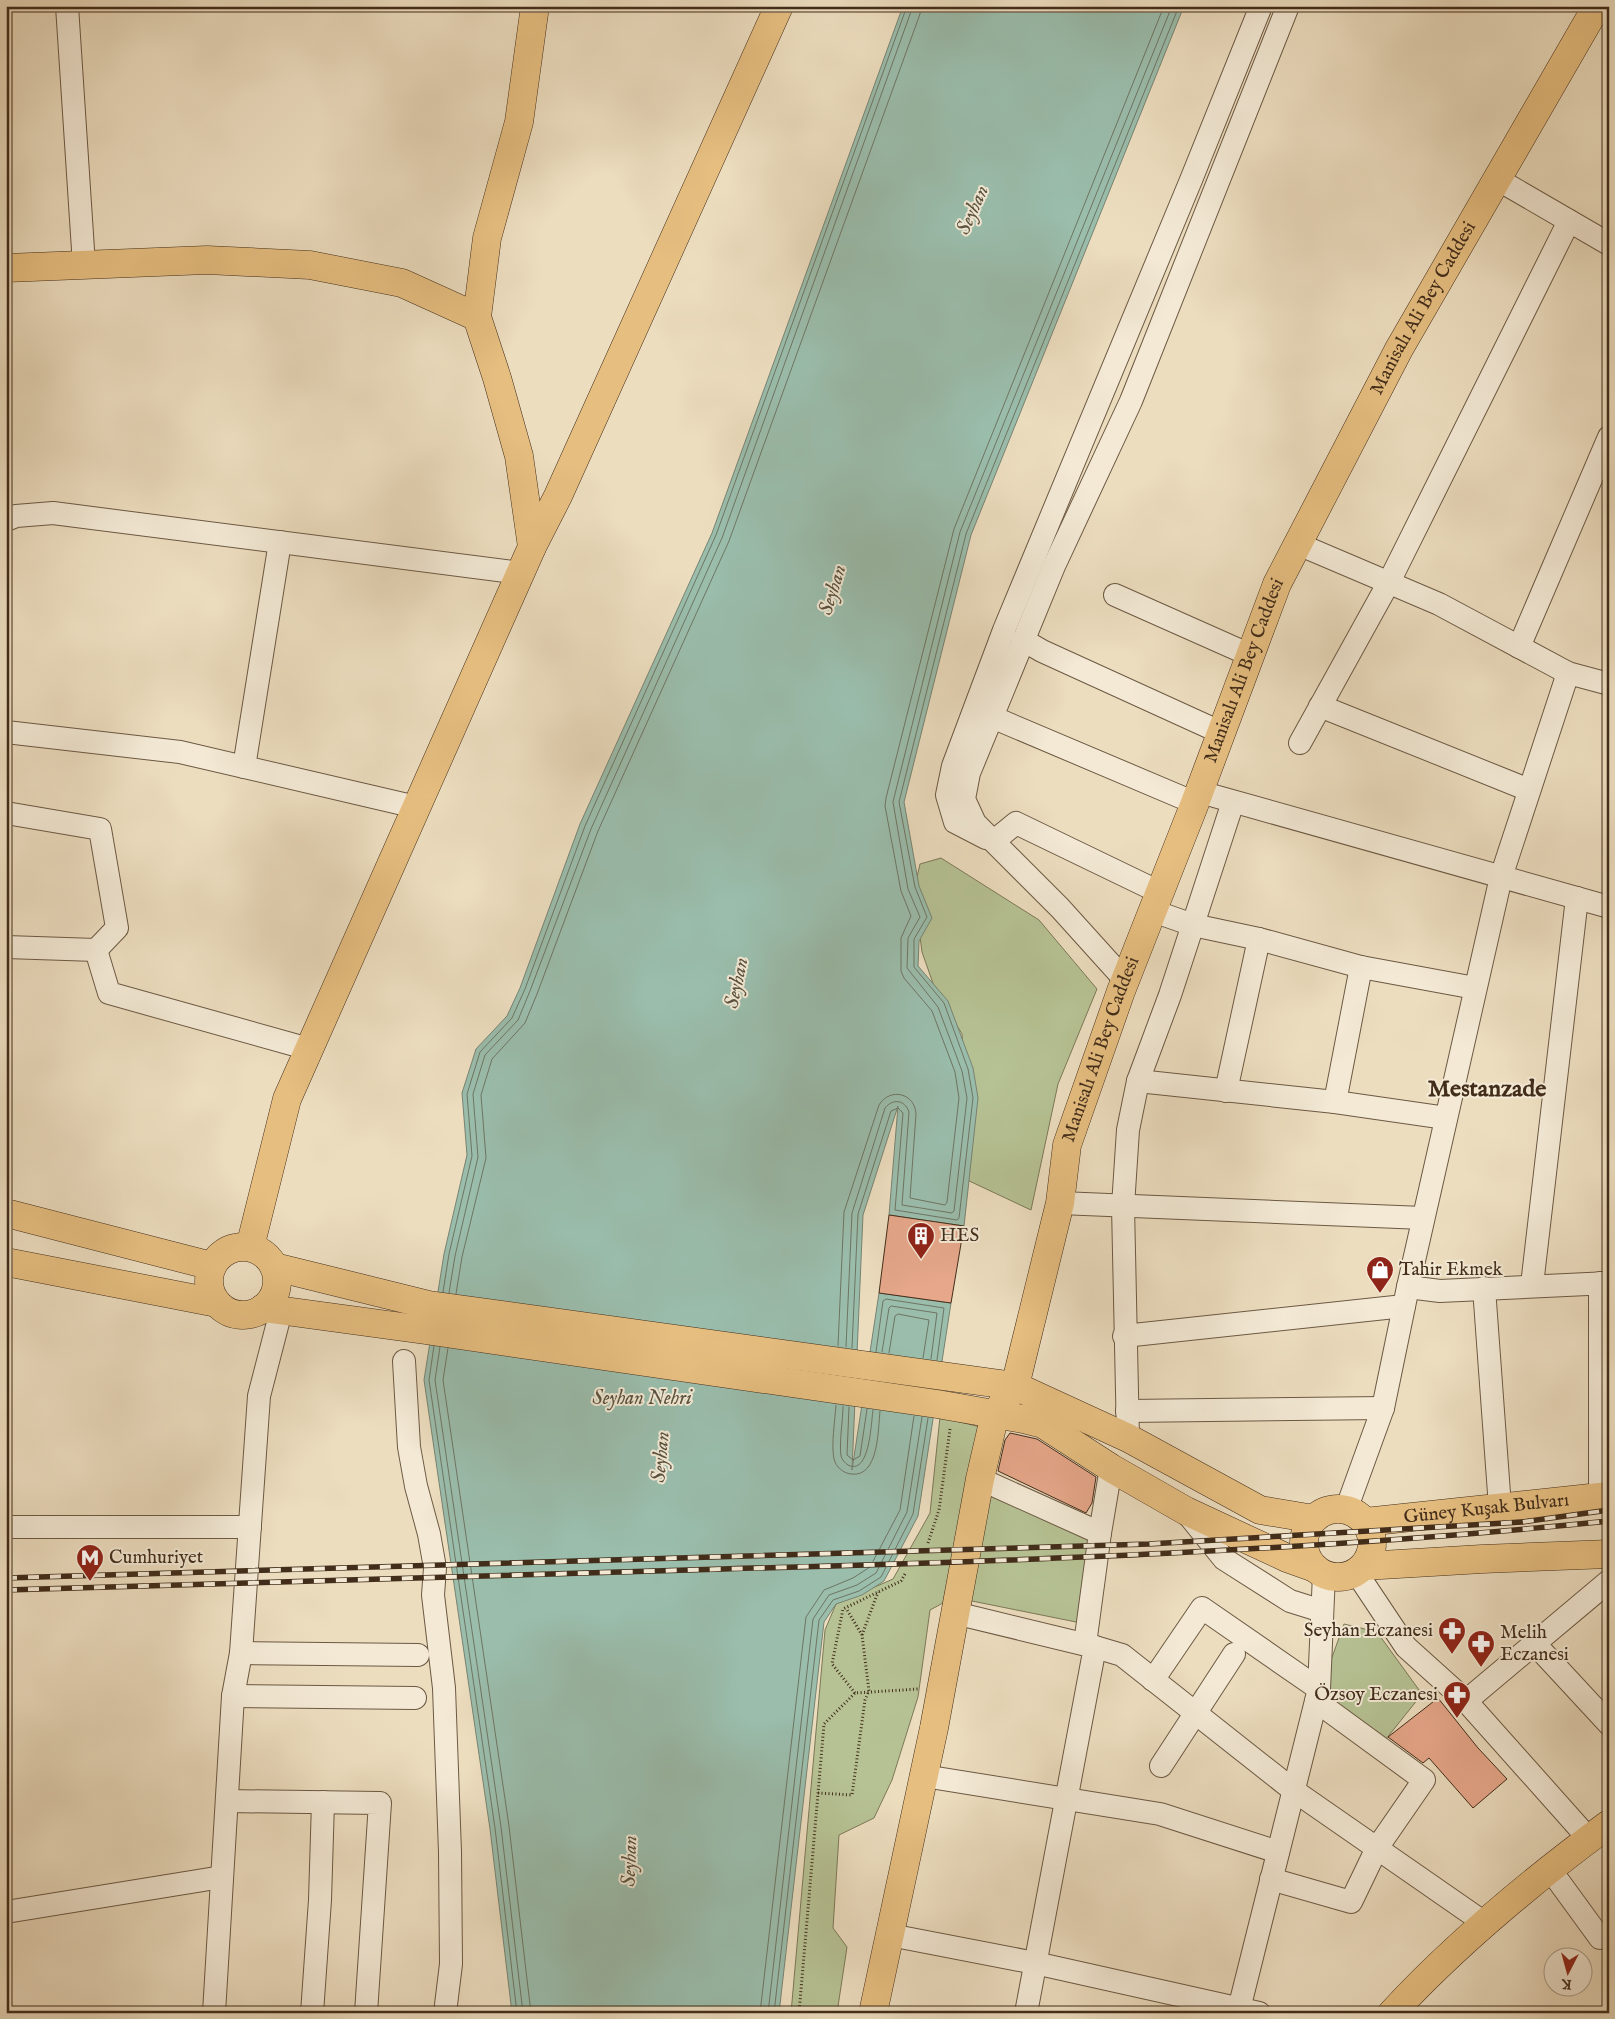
<svg xmlns="http://www.w3.org/2000/svg" width="1615" height="2019" font-family="'IM FELL English',serif">
<rect width="100%" height="100%" fill="#ecddbf"/>
<filter id="stains"><feTurbulence type="fractalNoise" baseFrequency=".004" numOctaves="4"/><feColorMatrix values="0 0 0 0 .2 0 0 0 0 .09 0 0 0 0 .02 0 0 0 .5 -.17"/></filter>
<radialGradient id="worn" r=".72"><stop offset=".6" stop-color="#630" stop-opacity="0"/><stop offset="1" stop-color="#630" stop-opacity=".3"/></radialGradient>
<!-- green -->
<g fill="#b6c294" stroke="#7c7857">
<path d="M941 858 1039 920 1097 989 1058 1084 1031 1210 965 1179 967 1111 962 1034 935 989 922 952 914 890 920 864Z"/>
<path d="M940 1417 980 1427 943 1603 930 1610 918 1697 892 1780 874 1818 839 1835 833 1928 847 1947 837 2013H791L825 1630 836 1604 893 1579 930 1513Z"/>
<path d="M991 1496 1096 1527 1086 1624 962 1599Z"/>
<path d="M1344 1624 1377 1632 1422 1694 1382 1744 1317 1699Z"/>
</g>
<!-- water -->
<path fill="#9abdac" stroke="#778372" d="M903 6H1184L971 535 904 802 919 886 932 918 919 941 918 966 948 1001 973 1068 978 1098 964 1226 889 1215 898 1106 863 1215 852 1470 879 1293 951 1303 918 1516 884 1581 862 1595 836 1604 824 1622 779 2013H512L490 1829 424 1380 444 1254 467 1155 462 1093 476 1049 507 1016 520 988 580 824 712 533Z"/>
<g fill="none" stroke-linecap="round" stroke-linejoin="round">
<!-- shore -->
<g stroke="#6e7563" stroke-width="1">
<path d="M443 1292 449 1254 472 1156 467 1094 480 1052 512 1018 525 989 585 826 716 535 907 6"/>
<path d="M449 1293 455 1256 478 1157 473 1094 485 1055 518 1020 530 991 591 829 722 538 913 6"/>
<path d="M456 1294 462 1257 486 1158 481 1095 492 1059 525 1023 537 994 598 831 729 541 920 14 921 6"/>
<path d="M434 1346 429 1380 495 1828 517 2013"/>
<path d="M838 1346 844 1212 879 1105C890 1087 915 1093 916 1114L910 1198 945 1205 947 1202 959 1098 955 1072 932 1011 904 978 901 971V938L911 916 901 891 885 806 886 798 954 529 1164 6"/>
<path d="M440 1347 435 1380 501 1827 523 2013"/>
<path d="M846 1347 852 1213 885 1108C893 1098 905 1100 909 1112L902 1205 952 1213 954 1211 967 1098 962 1071 938 1007 907 968 908 938 920 917 908 889 893 802 960 532 1172 6"/>
<path d="M448 1348 443 1380 509 1826 531 2013"/>
<path d="M852 1348 858 1214 891 1111 898 1108 903 1113 895 1210 957 1220 959 1218 973 1098 968 1069 944 1003 914 967V939L927 917 915 887 899 802 966 534 1179 6"/>
<path d="M876 1352 883 1301 886 1299 944 1308 937 1360"/>
<path d="M882 1352 889 1308 891 1306 937 1313 931 1359"/>
<path d="M889 1353 895 1316 898 1314 929 1320 923 1358"/>
<path d="M836 1405C835 1420 831 1445 834 1459 836 1467 843 1473 851 1474 879 1478 878 1429 880 1411"/>
<path d="M843 1406C843 1421 839 1441 841 1456 842 1460 845 1463 848 1465 870 1476 871 1422 873 1410"/>
<path d="M849 1407 847 1455 853 1460 860 1456 867 1409"/>
<path d="M760 2013 806 1617 824 1590 853 1578 870 1567 900 1510 914 1416"/>
<path d="M768 2013 813 1619 829 1595 857 1585 876 1573 907 1512 922 1417"/>
<path d="M774 2013 819 1620 833 1600 859 1591 881 1577 913 1514 928 1418"/>
</g>
</g>
<!-- building -->
<g fill="#e6a78a" stroke="#422d1a">
<path d="M889 1215 964 1226 951 1303 879 1293Z"/>
<path d="M1010 1433 1037 1439 1096 1477 1092 1503 1086 1513 998 1471 1005 1440Z"/>
<path d="M1438 1698 1478 1748 1507 1779 1473 1808 1429 1758 1423 1763 1388 1737Z"/>
</g>
<g fill="none" stroke-linecap="round" stroke-linejoin="round">
<defs>
<g id="minor">
<path d="M67 6 84 265"/>
<path d="M1497 179 1609 244"/>
<path d="M6 520 16 516 53 513 521 573"/>
<path d="M1298 544 1439 604 1568 673 1609 684"/>
<path d="M1115 595 1250 655"/>
<path d="M1023 640 1042 651 1222 733"/>
<path d="M1519 647 1609 437"/>
<path d="M1320 706 1529 790"/>
<path d="M992 717 1195 803"/>
<path d="M6 732 180 752 416 807"/>
<path d="M1300 743 1389 582 1569 221"/>
<path d="M244 767 280 542"/>
<path d="M1200 792 1609 907"/>
<path d="M6 813 100 829 117 928 96 950"/>
<path d="M986 838 955 822 947 795 953 766 1004 630 1191 180 1261 6"/>
<path d="M994 841 1016 823 1159 892"/>
<path d="M1153 911 1193 925 1259 939 1361 967 1475 988"/>
<path d="M6 947 96 950 109 993 309 1049"/>
<path d="M1125 980 1060 908 975 823 964 799 969 773 1054 566 1131 401 1288 6"/>
<path d="M1138 1081 1335 1102 1446 1118"/>
<path d="M1226 1091 1259 939"/>
<path d="M1335 1102 1361 967"/>
<path d="M1060 1203 1423 1218"/>
<path d="M1600 1283V1497"/>
<path d="M1532 1285 1577 898"/>
<path d="M1408 1287 1440 1291 1609 1283"/>
<path d="M1484 1288 1500 1507"/>
<path d="M1124 1336 1404 1306"/>
<path d="M404 1361 409 1447 416 1486 429 1534 435 1568 433 1595 444 1688 450 1852 451 1964 445 2013"/>
<path d="M1127 1411 1383 1408"/>
<path d="M1128 1438 1123 1206 1128 1130 1138 1081 1170 995 1233 802"/>
<path d="M980 1479 1100 1533"/>
<path d="M1346 1510 1383 1408 1408 1287 1501 877 1568 673"/>
<path d="M1186 1512 1224 1559 1290 1601 1322 1611"/>
<path d="M6 1527H250"/>
<path d="M1356 1572 1406 1647 1466 1701 1589 1839"/>
<path d="M955 1613 1095 1647 1026 2013"/>
<path d="M1534 1643 1609 1724"/>
<path d="M1085 1644 1100 1533 1111 1468"/>
<path d="M1095 1647 1122 1655 1293 1790 1486 1924"/>
<path d="M241 1653 418 1655"/>
<path d="M1153 1680 1202 1608 1319 1689"/>
<path d="M233 1696 415 1698"/>
<path d="M1466 1701 1609 1581"/>
<path d="M1161 1766 1234 1654"/>
<path d="M924 1776 1160 1814 1278 1852"/>
<path d="M227 1801 380 1803 366 2013"/>
<path d="M1549 1868 1600 1938"/>
<path d="M1271 1879 1351 1902 1377 1848 1424 1780 1316 1701"/>
<path d="M6 1912 222 1877"/>
<path d="M890 1935 1035 1963 1259 2013"/>
<path d="M214 2013 233 1696 241 1653 259 1396 281 1311"/>
<path d="M312 2013 320 1900 323 1802"/>
<path d="M1238 2013 1319 1689 1324 1574"/>
</g>
<g id="major">
<path d="M6 268 207 260 310 265 402 283 477 317"/>
<path d="M532 547 558 496 779 6"/>
<path d="M6 1213 212 1266"/>
<path d="M250 1247 287 1099 532 547 519 456 497 378 477 317 487 238 519 122 535 6"/>
<circle cx="243" cy="1281" r="34"/>
<path d="M6 1262 217 1303"/>
<path d="M275 1267 429 1305 1015 1386 1128 1438 1260 1510 1314 1519"/>
<path d="M263 1308 425 1330 937 1404 1023 1419 1043 1424 1111 1468 1186 1511 1287 1558 1315 1568"/>
<circle cx="1338" cy="1543" r="34"/>
<path id="s1" d="M1365 1522 1609 1496"/>
<path d="M1364 1566 1482 1559 1609 1554"/>
<path id="s2" d="M873 2013 934 1728 980 1479 995 1414 1015 1386 1060 1203 1067 1145 1121 991 1195 803 1277 584 1399 349 1597 6"/>
<path d="M1392 2013C1456 1944 1533 1880 1609 1824"/>
</g>
</defs>
<!-- minor casing -->
<use href="#minor" stroke="#6c5943" stroke-width="24"/>
<!-- major casing -->
<use href="#major" stroke="#422d1a" stroke-width="29"/>
<!-- path -->
<g stroke="#422d1a" stroke-width="3" stroke-dasharray="1 2.5" stroke-linecap="butt">
<path d="M928 1543 939 1510 950 1429"/>
<path d="M862 1635 878 1592"/>
<path d="M855 1693 832 1664 843 1609 901 1581 905 1574"/>
<path d="M818 1793 852 1795 865 1700 869 1691 862 1635 846 1608"/>
<path d="M799 2013 824 1724 855 1693 918 1689"/>
</g>
<!-- minor -->
<use href="#minor" stroke="#f3e9d5" stroke-width="22"/>
<!-- major -->
<use href="#major" stroke="#e6be80" stroke-width="28"/>
<defs>
<g id="rail">
<path d="M6 1578 1149 1544 1522 1522 1609 1510"/>
<path d="M6 1590C245 1583 484 1576 723 1569 1019 1561 1315 1551 1609 1521"/>
</g>
</defs>
<!-- rail casing -->
<use href="#rail" stroke="#422d1a" stroke-width="5.5"/>
<!-- rail -->
<use href="#rail" stroke="#f3e9d5" stroke-width="4" stroke-dasharray="11" stroke-linecap="butt"/>
</g>
<!-- icons -->
<defs>
<symbol id="building-pin" viewBox="-11 -11 22 30"><path d="M0 17L-7.5 6A9.5 9.5 0 1 1 7.5 6Z" fill="#8f2418" stroke="#f3e9d5"/><path d="M-4-6H4V6H1V3H-1V6H-4ZM-2.5-4.3h1.7v1.8h-1.7ZM.8-4.3h1.7v1.8H.8ZM-2.5-1h1.7V.8h-1.7ZM.8-1h1.7V.8H.8Z" fill="#fff"/></symbol>
<symbol id="shop-pin" viewBox="-11 -11 22 30"><path d="M0 17L-7.5 6A9.5 9.5 0 1 1 7.5 6Z" fill="#8f2418" stroke="#f3e9d5"/><path d="M-5-2.5h2.3a2.7 3.5 0 0 1 5.4 0H5L5.5 6h-11ZM-1.5-2.5h3a1.5 2.3 0 0 0-3 0Z" fill="#fff"/></symbol>
<symbol id="metro-pin" viewBox="-11 -11 22 30"><path d="M0 17L-7.5 6A9.5 9.5 0 1 1 7.5 6Z" fill="#8f2418" stroke="#f3e9d5"/><path d="M-5.5 5V-5H-3L0 0L3-5H5.5V5H3V-.5L0 4L-3-.5V5Z" fill="#fff"/></symbol>
<symbol id="pharmacy-pin" viewBox="-11 -11 22 30"><path d="M0 17L-7.5 6A9.5 9.5 0 1 1 7.5 6Z" fill="#8f2418" stroke="#f3e9d5"/><path d="M-2-6h4v4h4v4h-4v4h-4v-4h-4v-4h4Z" fill="#fff"/></symbol>
</defs>
<g fill-rule="evenodd">
<use href="#building-pin" x="905" y="1220" width="32" height="43"/>
<use href="#shop-pin" x="1364" y="1254" width="32" height="43"/>
<use href="#metro-pin" x="74" y="1542" width="32" height="43"/>
<use href="#pharmacy-pin" x="1436" y="1615" width="32" height="43"/>
<use href="#pharmacy-pin" x="1465" y="1628" width="32" height="43"/>
<use href="#pharmacy-pin" x="1441" y="1679" width="32" height="43"/>
</g>
<g text-anchor="middle" dominant-baseline="central" stroke-width="4" stroke-linejoin="round" paint-order="stroke">
<!-- street labels -->
<g font-size="19" fill="#422d1a" stroke="#f3e9d5">
<text stroke="none"><textPath href="#s2" startOffset="1804">Manisalı Ali Bey Caddesi</textPath></text>
<text stroke="none"><textPath href="#s2" startOffset="1399">Manisalı Ali Bey Caddesi</textPath></text>
<text stroke="none"><textPath href="#s2" startOffset="994">Manisalı Ali Bey Caddesi</textPath></text>
<text stroke="none"><textPath href="#s1" startOffset="122">Güney Kuşak Bulvarı</textPath></text>
</g>
<!-- poi labels -->
<g font-size="19" fill="#422d1a" stroke="#f3e9d5" text-anchor="start">
<text x="940" y="1236">HES</text>
<text x="1399" y="1270">Tahir Ekmek</text>
<text x="109" y="1558">Cumhuriyet</text>
<text x="1433" y="1631" text-anchor="end">Seyhan Eczanesi</text>
<text x="1500" y="1633">Melih<tspan x="1500" dy="22">Eczanesi</tspan></text>
<text x="1438" y="1695" text-anchor="end">Özsoy Eczanesi</text>
</g>
<!-- water labels -->
<g font-size="20" font-style="italic" fill="#58513e" stroke="#f3e9d5">
<text transform="translate(973 210) rotate(-66)">Seyhan</text>
<text transform="translate(833 590) rotate(-73)">Seyhan</text>
<text transform="translate(737 983) rotate(-78)">Seyhan</text>
<text x="642" y="1398">Seyhan Nehri</text>
<text transform="translate(661 1457) rotate(-85)">Seyhan</text>
<text transform="translate(630 1861) rotate(-88)">Seyhan</text>
</g>
<!-- district labels -->
<g font-size="24" font-weight="bold" fill="#422d1a" stroke="#f3e9d5">
<text x="1487" y="1089">Mestanzade</text>
</g>
</g>
<!-- margin -->
<rect width="1615" height="2019" fill="none" stroke="#ecddbf" stroke-width="25"/>
<rect x="8" y="8" width="1600" height="2004" fill="none" stroke="#422d1a" stroke-width="2.5"/>
<rect x="12" y="12" width="1590" height="1994" fill="none" stroke="#422d1a"/>
<!-- north arrow -->
<g transform="translate(1568 1972) rotate(186)"><circle r="24" fill="#f3e9d5" stroke="#ac9e8a"/>
<path d="M0-4L9 19L0 12L-9 19Z" fill="#8f2418"/>
<text y="-8" font-size="14" font-weight="bold" text-anchor="middle" fill="#422d1a">K</text>
</g>
<rect width="100%" height="100%" filter="url(#stains)"/>
<rect width="100%" height="100%" fill="url(#worn)"/>
</svg>
